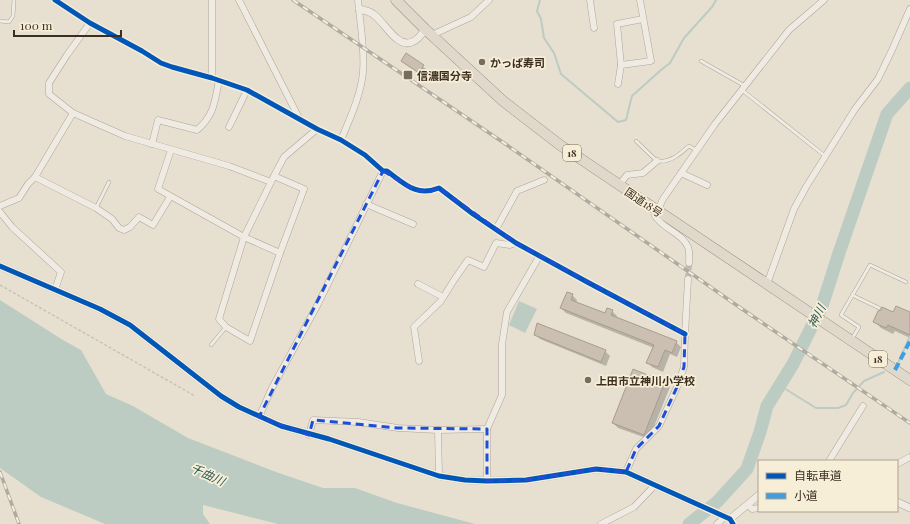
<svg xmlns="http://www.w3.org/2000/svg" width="910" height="524" font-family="'Playfair Display','Noto Sans JP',serif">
<rect width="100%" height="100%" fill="#e7e0d1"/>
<!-- water -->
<g fill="#bcccc2">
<path d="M0 300 63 340 81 350 106 394 133 406 188 438 276 472 323 488H355L397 503 475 524H278L203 505V514L210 524H105L41 497 0 468Z"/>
<path d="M519 301 537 309 525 333 509 325Z"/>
</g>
<!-- shadow -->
<g fill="#0003">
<path d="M406 55 426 69 422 75 405 64Z"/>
<path d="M572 295 577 300 576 303 605 314 612 311 617 316 616 318 676 342 681 347 677 357 670 354 663 372 652 367 647 362 654 348 566 313 561 308Z"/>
<path d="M893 313H910V338L895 331 893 334 881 328 875 322Z"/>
<path d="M535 334 605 351 610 356 606 366 540 339Z"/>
<path d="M665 382 670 387 649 439 618 428 613 423Z"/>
</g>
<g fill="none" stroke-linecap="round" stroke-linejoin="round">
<!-- stream -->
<g stroke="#bcccc2" stroke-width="2">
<path d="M540 0 537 11 541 19 544 38 554 53 561 74 618 122 626 120 632 96 661 70 670 63 684 38 712 7 716 0"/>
<path d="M899 361 910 336"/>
<path d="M779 385 816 408H838L846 405 853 393 864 381 884 372"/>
</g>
<!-- river -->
<path stroke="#bcccc2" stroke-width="13" d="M689 524 717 502 747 469 760 432 767 406 793 364 822 306 839 253 887 114 910 88"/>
</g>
<!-- building -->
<g fill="#cbbfb2" stroke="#a89c90">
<path d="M406 53 424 65 419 73 401 61Z"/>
<path d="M567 292 573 294 571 300 605 313 607 308 613 310 611 315 677 341 672 353 665 350 658 367 646 363 654 345 560 308Z"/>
<path d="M896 306 910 312V335L888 325 886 328 873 322 878 311 881 310 882 307 893 312Z"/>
<path d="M537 323 606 350 601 362 534 335Z"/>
<path d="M633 369 665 382 644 435 612 423Z"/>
</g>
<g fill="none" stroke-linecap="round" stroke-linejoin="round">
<!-- minor-tunnel -->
<path stroke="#c5bcae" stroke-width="6" stroke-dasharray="6 3" stroke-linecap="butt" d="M688 279 689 263"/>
<defs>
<g id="service">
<path d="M0 21 9 22 13 16 14 0"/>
<path d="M701 61 745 86"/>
<path d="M742 90 825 156"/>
<path d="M636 141 657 161C670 163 680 154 689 146L696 150"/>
<path d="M96 208 109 182"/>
<path d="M852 295 879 308"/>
<path d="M852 339 859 327 841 315 870 265 906 282"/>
<path d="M211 345 226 327"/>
</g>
<g id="minor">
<path d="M55 0 90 23 142 51 161 63 172 67 212 78 247 90 317 129 341 140 365 155 383 171H387C405 184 416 197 439 188L473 214 516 243 589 283 685 334"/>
<path d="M212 0V78"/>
<path d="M239 0 299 118"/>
<path d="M590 0 594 28"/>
<path d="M432 35 471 17 489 0"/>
<path d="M621 65 651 61 640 0"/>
<path d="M618 84 621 65 617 24 643 19"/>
<path d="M73 113 125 136 229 166 271 182"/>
<path d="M229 127 247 90"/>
<path d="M341 140C350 118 361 95 363 72 365 48 360 23 358 0"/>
<path d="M152 144 158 120 197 130C214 116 215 101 219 80"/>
<path d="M171 150 158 189 244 237 280 253"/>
<path d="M681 173 707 185"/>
<path d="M274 176 304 189 280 253 250 341 226 327 219 319 244 237Z"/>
<path d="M274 176 284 157 317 129"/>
<path d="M35 177 96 208 112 219 119 228 124 230 130 227 139 217 153 225 170 197"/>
<path d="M619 185 627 175 643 173 657 161"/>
<path d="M366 204 413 224"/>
<path d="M0 206 19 198 28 184 35 177 73 113 49 94V83L67 55 90 23"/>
<path d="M0 212 12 227 61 272 55 290"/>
<path d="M496 229 517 191 544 180"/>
<path d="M689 263C689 258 690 252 688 247 682 233 663 229 655 216L663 199 715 124 789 30 824 0"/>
<path d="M418 284 443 297"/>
<path d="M767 284 794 209 806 187 855 109 878 79 892 50 910 9"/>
<path d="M419 361 414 327 441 301 454 280 468 260 484 267 496 243 510 245 516 243"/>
<path d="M259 417 272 388 318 304 383 171"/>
<path d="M487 429 502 395V344L507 312 540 255"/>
<path d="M438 430 487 429V481"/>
<path d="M309 435 313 420 358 422 398 428 438 430 439 476"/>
<path d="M829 461 863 406"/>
<path d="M897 464 910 457"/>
<path d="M626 472 636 449 659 426 677 387 684 367 685 334 688 279"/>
<path d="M748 505 752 509 759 508"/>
<path d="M601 524 634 507 655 485"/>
<path d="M717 524 725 517"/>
</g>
<g id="tertiary">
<path d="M359 9C364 10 369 11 373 14 384 21 397 49 412 42 418 40 422 34 425 29"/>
<path d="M0 266 100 309 130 325 221 396 239 407 281 426 329 439 439 476 465 480 487 481 526 480 596 469 626 472 730 519 759 495"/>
<path d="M897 502 910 508"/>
</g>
<path id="trunk" d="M396 0 425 29 503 101 560 145 910 380"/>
</defs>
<!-- service casing -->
<use href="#service" stroke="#ada599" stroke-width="4"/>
<!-- minor casing -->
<use href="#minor" stroke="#ada599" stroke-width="7"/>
<!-- tertiary casing -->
<use href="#tertiary" stroke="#ada599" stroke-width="8"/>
<!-- trunk casing -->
<use href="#trunk" stroke="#928b80" stroke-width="11"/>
<!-- path -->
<path stroke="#c8c2b9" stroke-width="1.5" stroke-dasharray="3 2" stroke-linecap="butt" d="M0 285 195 396"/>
<!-- service -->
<use href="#service" stroke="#efebe3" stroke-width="3"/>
<!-- minor -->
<use href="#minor" stroke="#efebe3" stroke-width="6"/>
<!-- tertiary -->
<use href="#tertiary" stroke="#efebe3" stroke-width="7"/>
<!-- trunk -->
<use href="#trunk" stroke="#e0d9cb" stroke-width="10"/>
<defs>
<g id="rail">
<path d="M293 0 504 143 742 309 910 423"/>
<path d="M0 472 19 524"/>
</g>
</defs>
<!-- rail casing -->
<use href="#rail" stroke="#afaaa2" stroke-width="3.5"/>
<!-- rail -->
<use href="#rail" stroke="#f7eed8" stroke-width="2" stroke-dasharray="6" stroke-linecap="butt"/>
<!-- quiet -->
<path stroke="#3f9de0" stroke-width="4" stroke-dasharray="8 4" stroke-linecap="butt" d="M895 370 910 341"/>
<defs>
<g id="cycleway">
<path d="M55 0 90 23 142 51 161 63 172 67 212 78 247 90 317 129 341 140 365 155 383 171H387C405 184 416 197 439 188L473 214 516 243 589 283 685 334"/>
<path d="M0 266 100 309 130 325 221 396 239 407 281 426 329 439 439 476 465 480 487 481 526 480 596 469 626 472 730 519 733 524"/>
</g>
</defs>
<!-- cycleway casing -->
<use href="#cycleway" stroke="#f7eed8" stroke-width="8"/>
<!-- cycleway -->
<use href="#cycleway" stroke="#0057b8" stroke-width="5"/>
</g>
<!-- marked area -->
<path fill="none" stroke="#1d4ed8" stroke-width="3" stroke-dasharray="8 5" stroke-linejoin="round" d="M383 171 415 190 429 192 439 188 516 243 685 334 684 367 677 387 659 426 636 449 626 472 596 469 526 480 487 481V429L398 428 313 420 309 435 259 417Z"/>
<!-- markers -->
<g fill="#786c5e" stroke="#f7eed8" stroke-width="1.5">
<circle cx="482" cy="62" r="4"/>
<rect x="403" y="70" width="10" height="10" rx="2"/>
<circle cx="588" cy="380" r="4"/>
</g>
<g text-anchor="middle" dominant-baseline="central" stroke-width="3.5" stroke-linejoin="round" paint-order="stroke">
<!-- shield labels -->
<g fill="#f7eed8" stroke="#756857" stroke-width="1">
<rect x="563" y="145" width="18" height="16" rx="3"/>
<rect x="869" y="351" width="18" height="16" rx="3"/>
</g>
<g font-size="10" font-weight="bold" fill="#3d2e20">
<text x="572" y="153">18</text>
<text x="878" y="359">18</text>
</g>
<!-- poi labels -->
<g font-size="11" font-weight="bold" fill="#3d2e20" stroke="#f7eed8" text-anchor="start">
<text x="490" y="62">かっぱ寿司</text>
<text x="417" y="75">信濃国分寺</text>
<text x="596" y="380">上田市立神川小学校</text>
</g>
<!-- street labels -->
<g font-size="11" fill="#3d2e20" stroke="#f7eed8">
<text transform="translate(644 202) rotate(34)">国道18号</text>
</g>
<!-- water labels -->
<g font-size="12" font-style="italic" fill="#2f5d5a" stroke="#f7eed8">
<text transform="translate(816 316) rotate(-63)">神川</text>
<text transform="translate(208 474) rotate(25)">千曲川</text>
</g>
</g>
<!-- legend -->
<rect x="758" y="460" width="140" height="52" fill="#f7eed8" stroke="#ada18e"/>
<rect x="766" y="473" width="20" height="6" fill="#0057b8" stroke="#ada18e"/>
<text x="794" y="480" font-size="12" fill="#3d2e20">自転車道</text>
<rect x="766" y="493" width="20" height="6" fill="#3f9de0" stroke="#ada18e"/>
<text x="794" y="500" font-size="12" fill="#3d2e20">小道</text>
<!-- scale -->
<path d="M14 30v6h107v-6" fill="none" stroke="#3d2e20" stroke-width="2"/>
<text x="20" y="30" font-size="12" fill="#3d2e20" stroke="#f7eed8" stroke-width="3" paint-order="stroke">100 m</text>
</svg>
